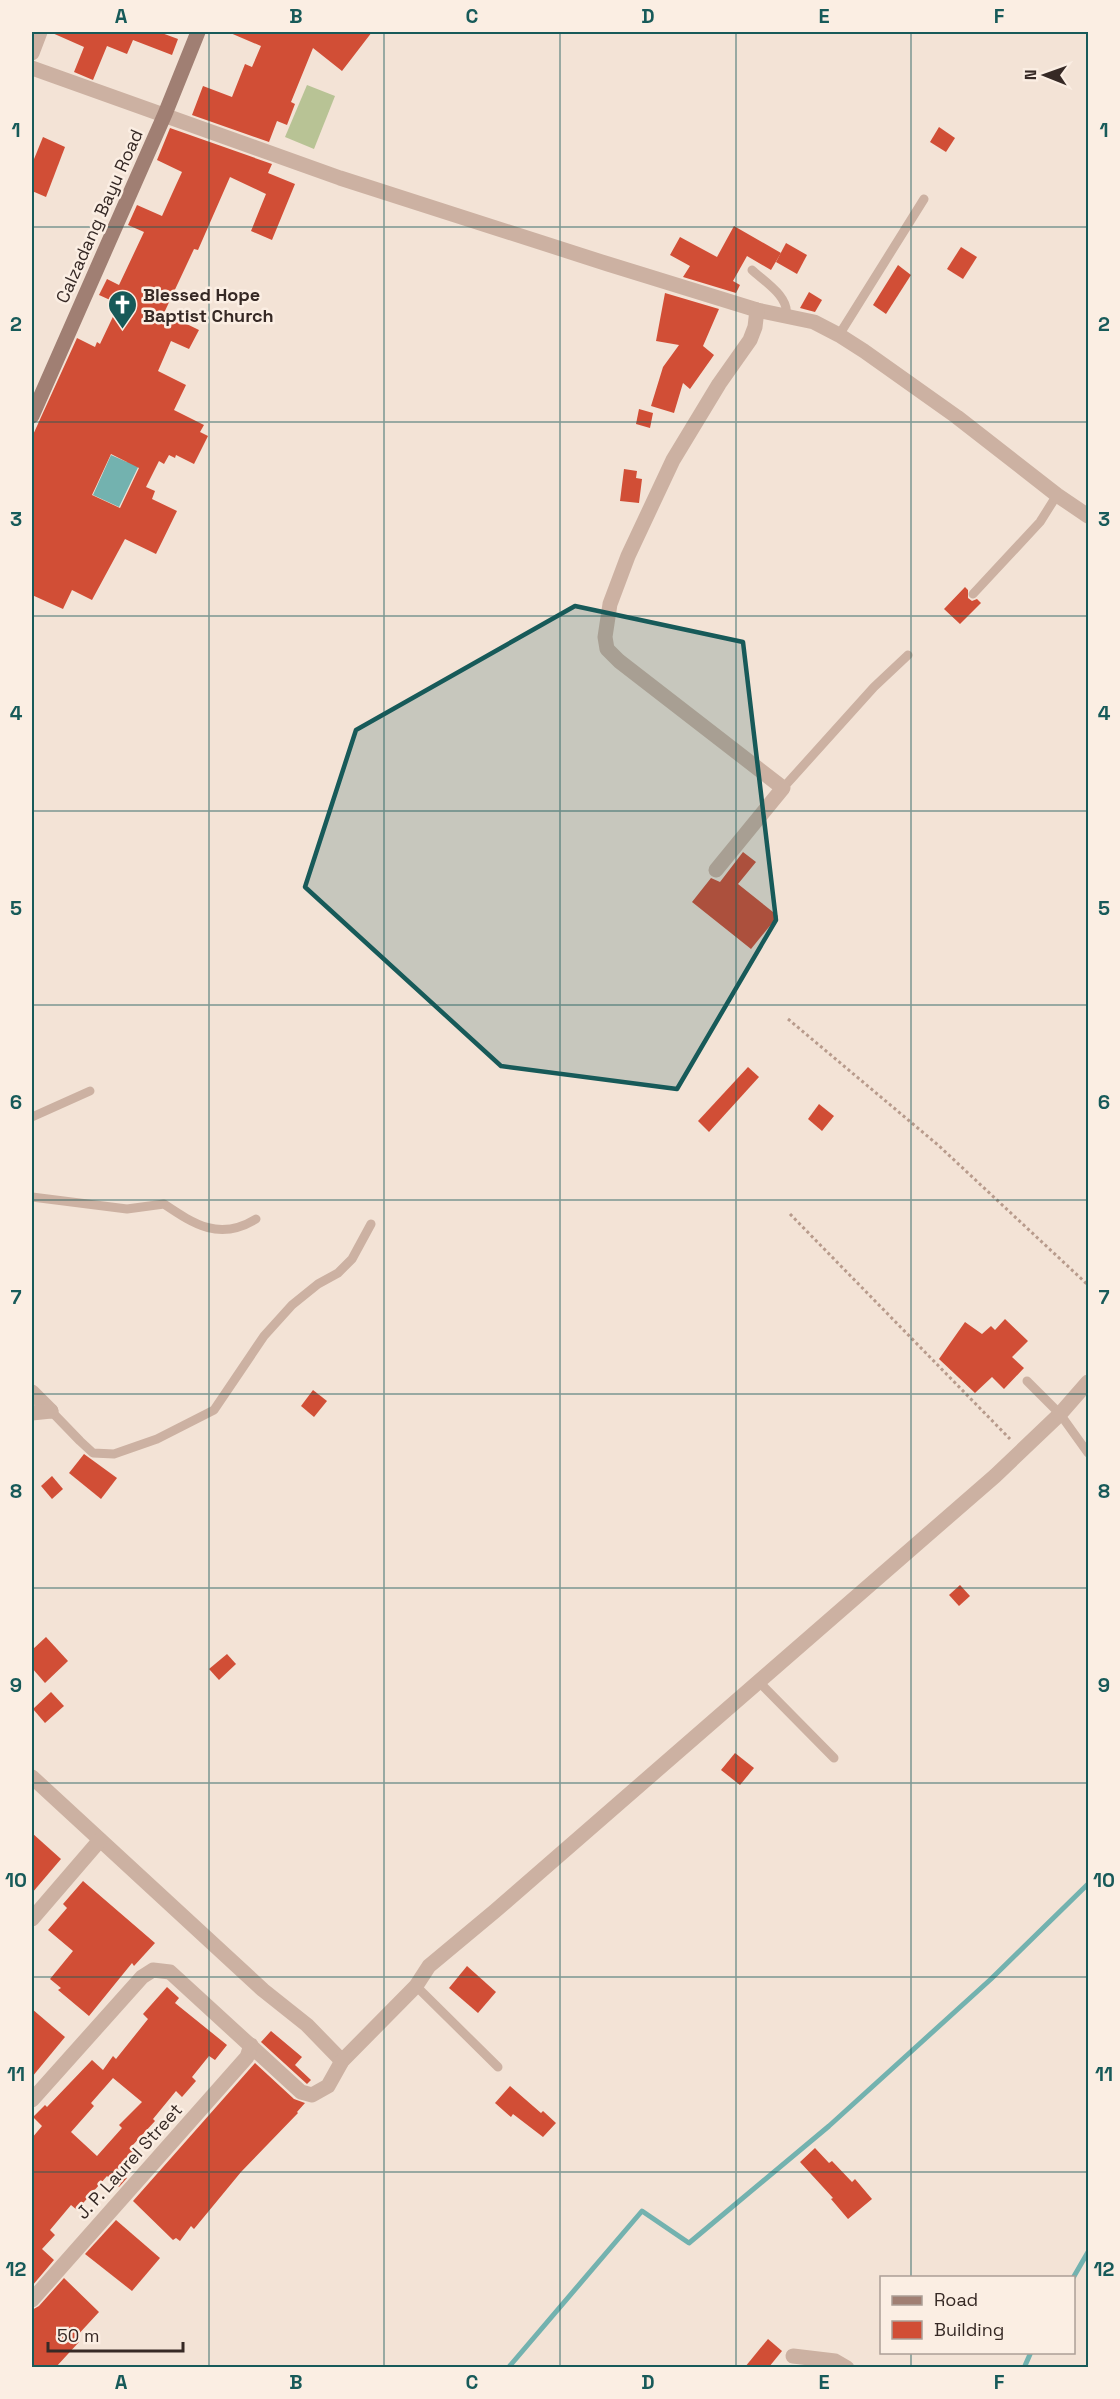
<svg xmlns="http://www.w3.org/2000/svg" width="1120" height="2399" font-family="'Space Grotesk',sans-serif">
<rect width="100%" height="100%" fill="#f3e3d6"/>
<!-- green -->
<path fill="#b8c395" d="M307 85 335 96 314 149 285 137Z"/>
<!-- water -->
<path fill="#73b2af" d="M111 455 127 462 130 457 141 461 119 507 93 495Z"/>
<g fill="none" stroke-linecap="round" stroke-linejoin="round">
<!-- stream -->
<g stroke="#73b2af" stroke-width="5">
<path d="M1073 2278 1088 2252"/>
<path d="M508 2368 642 2211 689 2243 829 2126 991 1979 1088 1884"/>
<path d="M1024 2368 1031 2352"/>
</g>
</g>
<!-- building -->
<g fill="#d14e36" fill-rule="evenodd">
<path d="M50 32H159L178 39 172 55 133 40 127 54 107 46 93 80 74 72 84 47Z"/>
<path d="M228 32H372L342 71 313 48 291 102 295 104 287 125 277 121 269 142 192 115 203 86 232 97 245 64 252 67 261 46Z"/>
<path d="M939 127 955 138 946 152 930 142Z"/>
<path d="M170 128 272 164 268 173 295 184 272 240 251 231 266 194 230 177 198 250 194 249 164 313 199 330 189 349 171 341 158 371 186 385 174 410 204 425 200 432 208 436 194 464 176 455 175 458 169 455 164 464 159 461 146 487 155 491 152 499 177 511 156 554 125 539 92 600 72 590 63 609 32 595V437L77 338 95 347 97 342 100 344 119 304 99 295 107 279 119 285 144 232 128 225 137 205 162 216 176 185 182 172 157 160ZM111 454 139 468 120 508 92 495Z"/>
<path d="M43 137 65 147 46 197 32 191V164Z"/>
<path d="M734 226 781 253 771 270 747 256 733 281 740 285 736 293 683 277 690 266 670 255 680 237 717 257Z"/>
<path d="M786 243 807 255 797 274 776 262Z"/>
<path d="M961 247 977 257 963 279 947 269Z"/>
<path d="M898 265 911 275 886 314 873 305Z"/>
<path d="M809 292 822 300 815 312 800 308Z"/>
<path d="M665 293 719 309 703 346 714 355 690 389 683 383 674 413 651 406 663 367 679 345 656 341Z"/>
<path d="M639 409 653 413 650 428 636 424Z"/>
<path d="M624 469 637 471 636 478 642 479 639 503 620 501Z"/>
<path d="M965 587 968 590V598L972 601 977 599 981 603 960 624 944 609Z"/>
<path d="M743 852 756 862 738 884 778 916 751 949 692 902 711 878 720 882Z"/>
<path d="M748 1067 759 1077 709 1132 698 1121Z"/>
<path d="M819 1104 834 1116 822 1131 808 1119Z"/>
<path d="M1005 1319 1028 1341 1012 1357 1024 1368 1004 1389 992 1377 975 1393 939 1359 965 1322 982 1334 991 1326 995 1330Z"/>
<path d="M313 1390 327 1401 314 1417 301 1406Z"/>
<path d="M84 1454 117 1478 101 1499 69 1473Z"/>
<path d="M52 1476 63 1489 52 1499 41 1486Z"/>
<path d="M960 1585 970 1596 959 1606 949 1595Z"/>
<path d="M46 1637 68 1661 45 1683 32 1668V1650Z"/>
<path d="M227 1654 236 1664 219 1680 209 1669Z"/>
<path d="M51 1692 64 1706 45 1723 33 1709Z"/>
<path d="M735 1753 754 1768 740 1785 721 1770Z"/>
<path d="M32 1833 61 1859 32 1893Z"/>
<path d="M83 1881 155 1943 134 1966 132 1963 89 2016 58 1990 61 1988 50 1979 73 1951 48 1930 67 1908 63 1904Z"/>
<path d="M467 1966 496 1992 478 2013 449 1988Z"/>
<path d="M167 1987 179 1998 175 2003 227 2045 215 2060 209 2056 192 2077 196 2081 182 2097 176 2091 153 2119 155 2121 132 2146 136 2149 118 2169 127 2178 119 2187 107 2176 77 2210 71 2205 50 2230 55 2235 42 2249 54 2260 32 2286V2138L42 2126 33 2117 45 2105 47 2107 92 2060 103 2070 113 2056 116 2059 148 2019 143 2014ZM113 2078 142 2102 119 2125 122 2128 97 2156 71 2132 94 2106 91 2103Z"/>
<path d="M32 2009 65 2037 32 2077Z"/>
<path d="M271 2031 302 2057 295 2065 311 2080 307 2084 261 2042Z"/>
<path d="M255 2063 294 2099 305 2103 297 2112 298 2113 241 2172 194 2229 191 2226 180 2241 176 2238 173 2240 133 2201Z"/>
<path d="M510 2086 541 2113 543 2111 556 2123 543 2137 513 2114 511 2117 495 2103Z"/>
<path d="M815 2148 829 2163 832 2161 852 2182 855 2179 872 2199 848 2219 831 2199 833 2198 800 2162Z"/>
<path d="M116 2220 160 2258 132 2291 85 2254Z"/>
<path d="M64 2278 99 2312 75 2338 79 2342 56 2367H32V2310L39 2306Z"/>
<path d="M768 2339 782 2351 769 2367H745Z"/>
</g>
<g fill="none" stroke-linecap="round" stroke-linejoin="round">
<!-- path -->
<g stroke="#b89b8c" stroke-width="3" stroke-dasharray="3 3" stroke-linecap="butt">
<path d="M788 1019 938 1145 1088 1285"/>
<path d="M790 1214 1010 1439"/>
</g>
<!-- lane -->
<g stroke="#ccb1a2" stroke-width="9">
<path d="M752 270C765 282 790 297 786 316"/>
<path d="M839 335 924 199"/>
<path d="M973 594 1040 522 1057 495"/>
<path d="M783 788 874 687 908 655"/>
<path d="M32 1117 90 1091"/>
<path d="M32 1197 127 1209 164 1204C195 1225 220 1241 256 1219"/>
<path d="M1027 1381 1060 1414 1088 1453"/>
<path d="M51 1411 80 1441 93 1453 114 1454 157 1439 214 1410 264 1336 292 1305 318 1284 338 1273 352 1259 371 1224"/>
<path d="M759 1682 834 1758"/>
<path d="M416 1986 498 2067"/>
</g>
<!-- street -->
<g stroke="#ccb1a2" stroke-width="15">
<path d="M32 53 40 32"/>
<path d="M32 68 340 178 608 264 757 310 814 322 839 335 864 351 957 417 1057 495 1088 516"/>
<path d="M716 870 783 788 619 661 607 649 605 637 610 604 628 556 673 460 719 384 750 340 755 327 757 310"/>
<path d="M32 1392 51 1411"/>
<path d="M32 1413 51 1411"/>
<path d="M32 1777 263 1990 307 2025 342 2061"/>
<path d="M32 1919 100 1840"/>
<path d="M32 2100 142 1977 153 1970 170 1972 301 2092 312 2095 328 2086 342 2061 416 1986 429 1966 495 1911 995 1476 1060 1414 1088 1382"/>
<path d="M32 2300 247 2057 251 2045"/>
<path d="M793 2356 835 2361 847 2368"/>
</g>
<!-- secondary -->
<path stroke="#a07f73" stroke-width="15" d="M32 416 165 114 198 32"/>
</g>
<!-- marked area -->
<path fill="#175a59" fill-opacity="0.2" stroke="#175a59" stroke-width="4.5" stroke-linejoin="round" d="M575 606 743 642 776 920 677 1089 501 1066 305 887 356 730Z"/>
<!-- grid -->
<path fill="none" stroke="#175a59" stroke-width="1.5" stroke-opacity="0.55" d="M209 32V2368M384 32V2368M560 32V2368M736 32V2368M911 32V2278M32 227H1088M32 422H1088M32 616H1088M32 811H1088M32 1005H1088M32 1200H1088M32 1394H1088M32 1588H1088M32 1783H1088M32 1977H1088M32 2172H1088M911 2352V2368"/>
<!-- icons -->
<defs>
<symbol id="church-pin" viewBox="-11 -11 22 30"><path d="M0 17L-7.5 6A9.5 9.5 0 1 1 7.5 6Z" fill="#175a59" stroke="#fbeee3"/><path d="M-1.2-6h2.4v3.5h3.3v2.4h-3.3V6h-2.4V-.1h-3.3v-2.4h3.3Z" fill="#fff"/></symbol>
</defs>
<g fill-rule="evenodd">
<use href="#church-pin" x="106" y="288" width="33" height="45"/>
</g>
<g text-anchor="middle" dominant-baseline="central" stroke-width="5" stroke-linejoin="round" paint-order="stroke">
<!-- street labels -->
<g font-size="18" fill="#362925" stroke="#fbeee3">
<text transform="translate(99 216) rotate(-66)">Calzadang Bayu Road</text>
<text transform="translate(129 2161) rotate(-48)">J. P. Laurel Street</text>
</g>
<!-- poi labels -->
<g font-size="18" font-weight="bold" fill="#362925" stroke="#fbeee3" text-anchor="start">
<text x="143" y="294">Blessed Hope<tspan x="143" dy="21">Baptist Church</tspan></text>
</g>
</g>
<!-- border -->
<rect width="1120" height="2399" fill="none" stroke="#fbeee3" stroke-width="66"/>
<!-- legend -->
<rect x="880" y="2276" width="195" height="78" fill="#fbeee3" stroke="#ac9f97" stroke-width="1.5"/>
<rect x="892" y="2296" width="30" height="9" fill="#a07f73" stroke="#ac9f97" stroke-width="1.5"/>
<text x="934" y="2306" font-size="18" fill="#362925">Road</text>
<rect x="892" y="2321" width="30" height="18" fill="#d14e36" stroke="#ac9f97" stroke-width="1.5"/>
<text x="934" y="2336" font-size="18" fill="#362925">Building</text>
<!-- north arrow -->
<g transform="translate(1045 75) rotate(271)" stroke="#fbeee3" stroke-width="4.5" paint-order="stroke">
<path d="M0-4.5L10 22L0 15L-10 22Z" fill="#362925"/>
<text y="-9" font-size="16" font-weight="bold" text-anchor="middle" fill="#362925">N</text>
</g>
<!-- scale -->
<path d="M48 2342v9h135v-9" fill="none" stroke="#362925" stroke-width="3"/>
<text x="57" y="2342" font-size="18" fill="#362925" stroke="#fbeee3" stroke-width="4.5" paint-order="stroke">50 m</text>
<rect x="33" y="33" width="1054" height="2333" fill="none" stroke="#175a59" stroke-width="2"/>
<g font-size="20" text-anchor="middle" font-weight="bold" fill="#175a59">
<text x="121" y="23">A</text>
<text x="296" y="23">B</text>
<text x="472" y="23">C</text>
<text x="648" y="23">D</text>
<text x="824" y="23">E</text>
<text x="999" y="23">F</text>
<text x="16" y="137">1</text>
<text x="1104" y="137">1</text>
<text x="16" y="331">2</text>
<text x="1104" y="331">2</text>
<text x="16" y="526">3</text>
<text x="1104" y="526">3</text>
<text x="16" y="720">4</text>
<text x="1104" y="720">4</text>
<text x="16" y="915">5</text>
<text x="1104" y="915">5</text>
<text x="16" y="1109">6</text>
<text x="1104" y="1109">6</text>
<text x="16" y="1304">7</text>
<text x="1104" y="1304">7</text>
<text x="16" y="1498">8</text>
<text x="1104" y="1498">8</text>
<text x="16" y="1692">9</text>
<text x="1104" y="1692">9</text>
<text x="16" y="1887">10</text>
<text x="1104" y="1887">10</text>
<text x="16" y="2081">11</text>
<text x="1104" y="2081">11</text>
<text x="16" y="2276">12</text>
<text x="1104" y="2276">12</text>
<text x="121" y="2389">A</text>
<text x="296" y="2389">B</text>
<text x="472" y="2389">C</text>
<text x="648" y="2389">D</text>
<text x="824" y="2389">E</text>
<text x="999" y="2389">F</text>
</g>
</svg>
